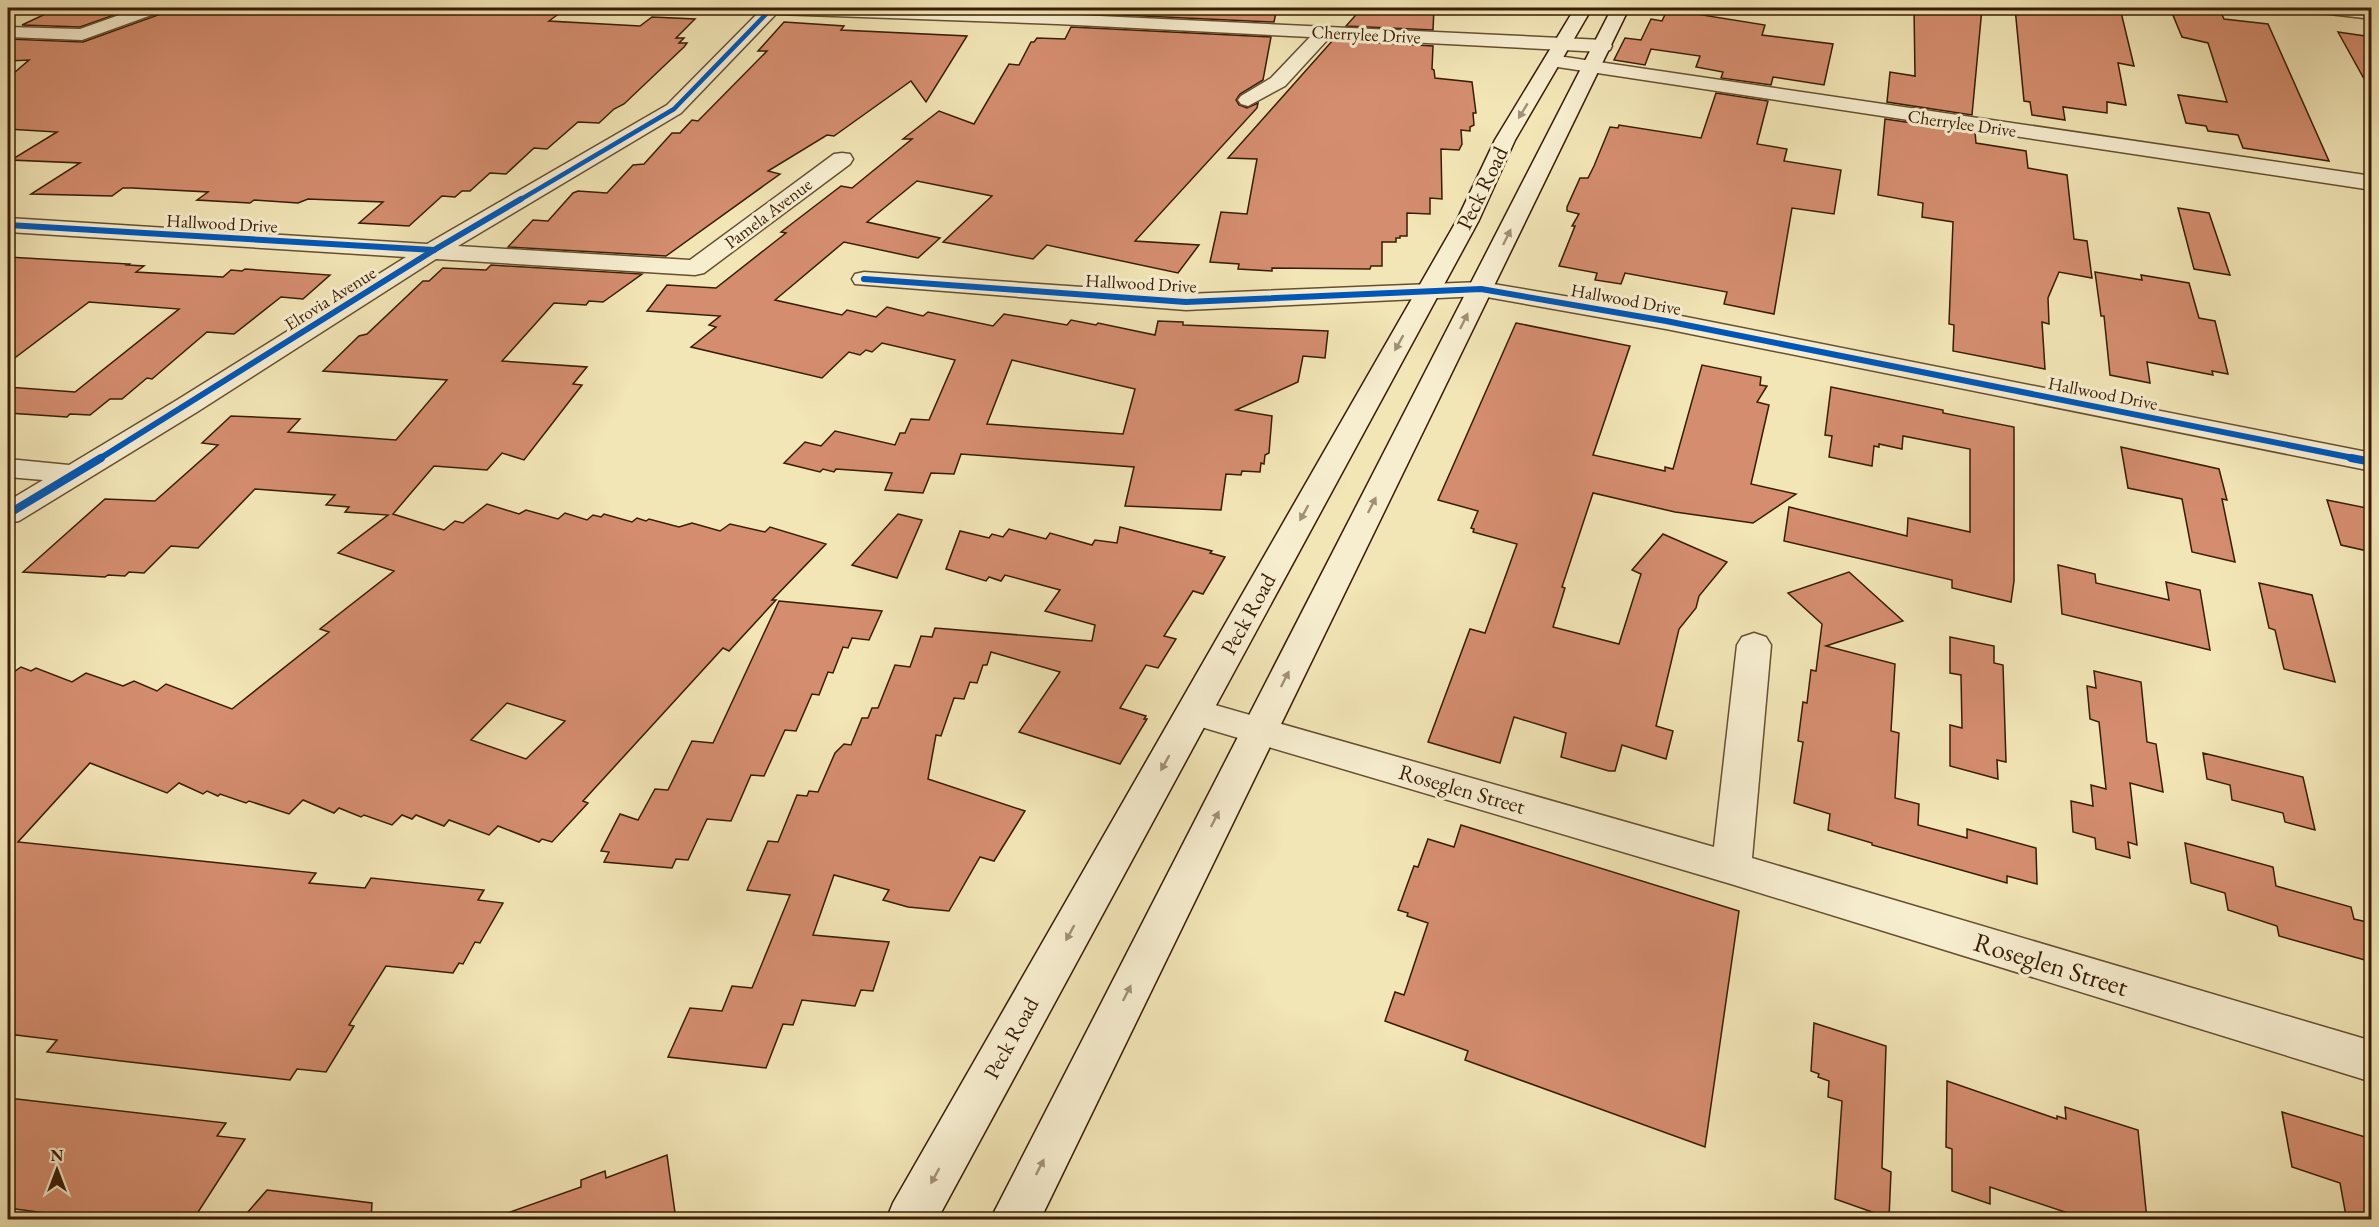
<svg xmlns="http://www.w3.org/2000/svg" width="2379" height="1227" font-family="'EB Garamond',serif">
<rect width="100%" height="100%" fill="#f2e5b6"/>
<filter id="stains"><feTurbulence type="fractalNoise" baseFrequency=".00333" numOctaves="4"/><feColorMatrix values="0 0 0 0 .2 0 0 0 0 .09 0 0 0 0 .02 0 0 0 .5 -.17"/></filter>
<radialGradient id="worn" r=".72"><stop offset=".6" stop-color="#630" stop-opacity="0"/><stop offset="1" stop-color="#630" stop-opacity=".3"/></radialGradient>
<!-- building -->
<g fill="#d48d6f" stroke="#381d04" stroke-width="1.5" fill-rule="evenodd">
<path d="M58 8H134L80 27 22 25Z"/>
<path d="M165 8H401L502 12 505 10 560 13 549 21 640 26 652 17 695 19 676 38H684L679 43H687L684 47 624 104 614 109 599 123 578 122 547 149 534 148 506 174 490 173 470 191H462L455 197 442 196 409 226 359 223 383 202 308 199 298 203 254 200 250 203 197 200 208 192 132 188H123L112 196 31 194 80 163 11 160 57 132 8 129V78L29 60 8 61V39L83 42 161 14Z"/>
<path d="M1081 8H1277L1274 22 1078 13Z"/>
<path d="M1362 8H1434L1433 30 1346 26Z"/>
<path d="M1668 8H1698L1696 14 1765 25 1762 35 1833 44 1824 85 1773 77 1771 85 1721 78 1723 72 1696 67 1700 56 1651 49 1645 65 1614 60 1625 38 1641 40 1651 19 1662 21Z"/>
<path d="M1914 8H1982L1972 115 1887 102 1890 72 1915 76Z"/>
<path d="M2015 8H2120L2134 66 2118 63 2126 105 2107 102V113L2063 107 2065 120 2032 115 2030 102 2024 101Z"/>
<path d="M2170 8 2220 10 2224 19 2268 24 2329 161 2243 148 2238 135 2208 131 2206 126 2186 123 2178 95 2227 102 2208 43 2182 37Z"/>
<path d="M784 22 844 26 841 30 967 36 926 102 911 81 834 136 827 135 768 171 780 174 666 256 508 247 533 220 548 221 573 193 578 191 607 193 633 165 644 164 672 133H680L692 120 698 121 767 51H758Z"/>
<path d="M1071 27 1271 37 1263 80 1240 94 1236 100 1239 105 1247 108 1258 103 1257 108 1135 241 1199 245 1178 273 1047 245 1033 259 943 242 992 196 917 181 867 222 940 238 918 258 844 242 775 300 842 315 847 310 876 317 887 307 923 316 928 312 993 326 1004 314 1067 325 1071 320 1096 325 1098 323 1155 335 1158 321 1183 322V325L1328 331 1325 358 1303 356 1298 382 1236 410 1272 416 1269 453 1265 455 1264 464 1261 463 1260 472 1242 471 1241 475 1226 474 1221 510 1125 506 1134 467 961 454 954 474 931 473 923 493 885 490 892 473 836 469 834 472 823 469 820 472 784 463 805 442 821 446 835 431 895 445 900 433H905L911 419 929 420 955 360 882 343 872 352 866 350 860 355 849 352 822 378 691 347 716 327 709 325 720 316 647 311 667 285 716 288 786 233 781 232 841 186 852 188 912 139H903L939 111 974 124 1009 64 1019 65 1031 42H1034L1037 38 1065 39ZM1012 360 1135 389 1123 434 987 424Z"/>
<path d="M2338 32 2372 37V93Z"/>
<path d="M1333 40 1433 46 1432 69 1434 70 1435 78 1472 82 1476 113H1473L1474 125 1470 127V131L1461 130 1462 144 1459 150 1441 149 1442 199 1430 198V214L1407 213V236H1400V238H1396V242H1382V266H1371L1370 269 1272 268V271L1238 269 1239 264 1210 262 1221 212 1247 214 1257 159 1228 158Z"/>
<path d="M1716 93 1768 101 1757 144 1787 149 1784 161 1841 170 1834 214 1792 208 1774 314 1724 304 1727 292 1625 273 1621 284 1595 280 1597 273 1559 266 1575 226H1572L1579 214 1567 211V207L1580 178H1588L1594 166 1610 127 1618 128 1619 125 1701 138Z"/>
<path d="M1885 119 1975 132 1976 143 2026 151 2028 168 2067 175 2074 239 2087 241 2092 278 2059 272 2048 298 2049 324 2042 322 2045 369 1953 351 1954 325 1949 324 1953 222 1922 217 1923 203 1878 195Z"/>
<path d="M2178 208 2209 213 2230 275 2194 269Z"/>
<path d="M8 257 129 264 127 265 144 266 136 272 223 277 231 270 242 271 245 269 330 275 303 299 281 297 234 334 207 332 152 379 147 378 122 399H110L90 415 70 414 67 417 8 413V387L75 392 179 309 89 302 8 363Z"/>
<path d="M491 265 642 274 603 302 589 301 586 305 554 303 502 361 587 367 573 384 582 385 524 460 502 453 487 470 434 466 393 514 444 530 455 521 463 523 487 504 519 514 526 510 558 519 565 513 587 520 593 515 601 517 604 514 632 522 637 518 646 521 649 519 679 527 692 523 720 531 730 524 765 532 770 527 826 544 772 600H776L729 651 723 648 583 801 588 803 552 842 542 839 539 842 498 826 489 835 449 820 444 826 416 815 412 819 402 815 392 825 364 815 361 817 339 808 334 813 303 800 289 814 249 801 246 803 220 794 218 796 207 791 203 794 179 783 167 793 90 763 18 842 316 873 309 883 365 888 371 878 484 890 478 900 503 903 480 943 475 942 463 964 459 963 453 973 386 966 349 1025 354 1026 326 1072 297 1069 290 1080 121 1061 47 1052 57 1040 8 1034V676L21 667 31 671 36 668 72 682 86 673 123 686 134 681 157 691 166 684 232 709 329 632 320 629 394 571 338 553 388 515 345 512 349 507 326 505 335 495 255 489 198 548 171 546 144 573 129 572 125 576 108 575 105 577 23 572 105 499 155 501 218 445 202 443 231 416 300 419 288 432 396 440 447 380 323 371 359 336 367 334 423 281H429L443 268 486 270ZM507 703 565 721 526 759 471 740Z"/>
<path d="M2095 272 2142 280 2141 275 2189 283 2199 318 2215 321 2228 374 2212 371 2213 375 2147 362 2150 383 2110 375 2104 316H2101Z"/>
<path d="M1516 323 1630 346 1593 455 1665 471V467L1673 469 1702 365 1761 377 1760 385 1767 386 1757 402 1769 405 1751 484 1796 494 1753 523 1675 512 1593 493 1562 587 1565 588 1553 627 1619 644 1641 574 1632 570 1663 534 1727 562 1699 596 1696 608 1679 629 1656 726 1673 731 1666 759 1622 745 1615 771H1609L1561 757 1566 733 1514 717 1500 763 1428 742 1470 629 1485 633 1517 544 1473 532 1474 529 1471 528 1478 511 1438 500Z"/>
<path d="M1831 387 1943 410V413L2014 427V581L2011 602 1952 588V580L1784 541 1789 507 1907 536 1908 518 1970 532V449L1903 436 1902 449 1879 444V447L1874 446 1872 466 1829 457 1832 436 1825 435Z"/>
<path d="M2121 447 2219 469 2227 500 2222 499 2235 562 2192 552 2182 499 2128 488Z"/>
<path d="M2327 500 2372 509V552L2341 545Z"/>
<path d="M898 514 922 520 897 578 852 565Z"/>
<path d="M1120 527 1212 551 1210 553 1225 557 1203 594 1193 591 1164 636 1176 639 1158 668 1146 665 1120 708 1146 716 1144 719H1147L1120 764 1019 732 1060 672 991 652 987 665H983L977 683 970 682 964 699 954 698 941 736 936 735 928 779 1025 811 994 861 980 857 949 911 908 907 883 900 889 890 834 875 813 935 889 942 873 991 861 990 855 1006 802 1000 793 1025 783 1024 766 1068 668 1057 690 1008 722 1011 732 986 752 988 790 895 747 890 768 841 778 842 797 795 807 796 809 791 818 792 835 753 844 744 851 745 862 718H868L872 708H878L895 665 910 667 921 636 932 637 935 628 1092 641 1095 625 1045 611 1060 590 1005 575 1001 581 989 577 986 581 946 569 960 531 989 538 992 534 1003 537 1009 529 1046 539 1050 533 1092 545 1095 540 1117 543Z"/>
<path d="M2058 565 2095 574 2096 583 2169 600 2166 582 2200 590 2210 650 2062 614Z"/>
<path d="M1849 572 1903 621 1826 646 1895 664 1891 731 1899 733 1895 798 1919 804 1918 825 1967 838V829L2036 848 2037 884 2007 876V883L1872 845V843L1828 830 1830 814 1794 803 1803 742 1798 741 1803 702 1807 703 1811 670 1816 671 1822 624 1788 593Z"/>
<path d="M2259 583 2312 595 2335 682 2284 669 2275 630 2269 628Z"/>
<path d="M779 601 882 611 869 640 852 638 848 648 843 647 833 673 828 672 819 695 812 694 796 731 785 730 764 776 751 775 731 821 707 819 688 860 676 859 672 868 604 862 609 852 601 851 620 814 638 820 655 789 668 790 692 741 713 743Z"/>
<path d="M1950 637 1994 646V663L2003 665 2006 762 1997 760 1998 779 1950 766V725L1962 728 1961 675 1950 673Z"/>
<path d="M2094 671 2141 682 2147 742 2156 744 2163 792 2130 783 2137 845 2128 842 2130 858 2096 849 2095 838 2073 832 2071 801 2093 806 2091 785 2106 789 2099 722 2090 719 2087 686 2096 688Z"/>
<path d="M2203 753 2303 777 2315 830 2285 822 2283 813 2232 800 2230 785 2207 779Z"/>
<path d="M1461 825 1739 911 1705 1147 1465 1060 1468 1051 1385 1021 1395 992 1404 995 1428 923 1407 916 1408 913 1398 910 1414 866 1418 867 1428 839 1454 847Z"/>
<path d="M2185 843 2273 867 2276 886 2351 907 2354 919 2372 923V962L2279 936 2277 926 2228 910 2225 893 2191 883Z"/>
<path d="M1814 1023 1886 1046 1882 1168 1891 1172 1889 1218 1835 1199 1842 1101 1828 1097 1829 1081 1818 1077 1819 1074 1811 1071Z"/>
<path d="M1947 1081 2057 1119V1116L2066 1119 2065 1107 2138 1130 2147 1220H2068V1213L1990 1187V1204L1952 1191V1149L1946 1147Z"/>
<path d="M8 1098 226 1123 217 1136 245 1139 193 1220H98L8 1208Z"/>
<path d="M2282 1112 2372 1139V1220H2357L2346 1216 2340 1183 2292 1167Z"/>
<path d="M667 1155 676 1220H499V1216L581 1187V1180L605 1171 606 1178Z"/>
<path d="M267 1190 372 1203 371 1220H241Z"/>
</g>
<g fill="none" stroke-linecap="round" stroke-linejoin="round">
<defs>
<g id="minor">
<path d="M139 8H163L160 12 82 40 8 37V27L80 29Z"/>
<path d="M741 8H884L1057 14 1603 40 1610 42 1612 46 1610 50 1603 52 1329 38 1285 86 1248 106 1241 104 1238 100 1241 96 1271 78 1310 37 1057 24 776 14 681 113 458 246 690 260 834 154 842 153 850 154 853 159 850 164 704 273 695 275 436 259 197 412 19 521 8 523V501L43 480 8 477V459L69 465 177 400 406 257 8 232V218L427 244 667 105 757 14 744 12Z"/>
<path d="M2312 8 2372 9V19L2321 13 2315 12Z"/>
<path d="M1558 56 2372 176V190L1551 66 1549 62 1551 58Z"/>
<path d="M864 272 1186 294 1481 282 1666 313 2372 453V471L1666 329 1481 296 1186 310 855 284 852 279 855 274Z"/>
<path d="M1754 633 1766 637 1771 645 1752 858 2372 1041V1082L1731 884 1181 721 1176 712 1181 703 1194 699 1714 847 1737 645 1742 637Z"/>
</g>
<g id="secondary">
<path d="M1575 8H1592L1515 140 1479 220 937 1220H886L893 1203 1457 220 1495 140Z"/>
<path d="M1612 8H1629L1040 1220H990Z"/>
</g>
</defs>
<!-- minor casing -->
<use href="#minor" stroke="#664f30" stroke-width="3"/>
<!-- secondary casing -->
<use href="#secondary" stroke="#381d04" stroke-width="3"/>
<!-- minor -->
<use href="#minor" fill="#f7eed0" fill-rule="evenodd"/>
<!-- secondary -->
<use href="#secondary" fill="#f7eed0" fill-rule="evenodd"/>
<defs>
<path id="cycleway-far2" d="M518 201 674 109 772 8"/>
<g id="cycleway-far1">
<path d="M8 225 434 250"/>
<path d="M864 279 1186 302 1481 289 1666 321 2358 459"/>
<path d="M99 459 434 250 521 199"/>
</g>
<g id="cycleway">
<path d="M2351 458 2372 462"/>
<path d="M8 514 101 458"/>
</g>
</defs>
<!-- cycleway-far2 casing -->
<use href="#cycleway-far2" stroke="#f7eed0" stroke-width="7"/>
<!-- cycleway-far1 casing -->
<use href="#cycleway-far1" stroke="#f7eed0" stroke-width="9"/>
<!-- cycleway casing -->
<use href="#cycleway" stroke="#f7eed0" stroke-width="11"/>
<!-- cycleway-far2 -->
<use href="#cycleway-far2" stroke="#0057b8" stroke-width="4.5"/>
<!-- cycleway-far1 -->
<use href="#cycleway-far1" stroke="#0057b8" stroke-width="6"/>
<!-- cycleway -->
<use href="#cycleway" stroke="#0057b8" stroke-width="8"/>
</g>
<!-- one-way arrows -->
<defs><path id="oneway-solid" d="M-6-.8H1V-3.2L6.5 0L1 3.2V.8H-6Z" transform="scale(1.5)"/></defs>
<g fill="#a19074">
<use href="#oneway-solid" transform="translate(1523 111) rotate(121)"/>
<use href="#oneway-solid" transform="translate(1507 237) rotate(-64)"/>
<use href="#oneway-solid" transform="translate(1464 321) rotate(-64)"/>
<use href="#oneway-solid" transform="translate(1399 343) rotate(119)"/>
<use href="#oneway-solid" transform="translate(1372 505) rotate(-63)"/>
<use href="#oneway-solid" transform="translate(1304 513) rotate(119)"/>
<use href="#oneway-solid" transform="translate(1285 679) rotate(-63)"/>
<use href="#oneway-solid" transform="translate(1165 763) rotate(119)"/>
<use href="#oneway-solid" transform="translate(1215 819) rotate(-63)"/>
<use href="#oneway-solid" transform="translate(1070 933) rotate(119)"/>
<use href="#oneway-solid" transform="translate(1127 993) rotate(-63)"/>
<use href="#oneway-solid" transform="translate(1040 1167) rotate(-63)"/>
<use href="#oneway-solid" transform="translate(935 1176) rotate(119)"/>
</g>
<g text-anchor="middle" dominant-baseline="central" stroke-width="6" stroke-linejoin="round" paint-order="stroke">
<!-- far-street labels -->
<g font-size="18" fill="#381d04" stroke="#f7eed0">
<text transform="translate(1366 34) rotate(3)">Cherrylee Drive</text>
<text transform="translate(1962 123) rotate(8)">Cherrylee Drive</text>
<text transform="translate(768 213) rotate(-37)">Pamela Avenue</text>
<text transform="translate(222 223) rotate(3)">Hallwood Drive</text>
<text transform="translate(1141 283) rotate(3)">Hallwood Drive</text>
<text transform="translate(330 298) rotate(-32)">Elrovia Avenue</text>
<text transform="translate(1626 299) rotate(10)">Hallwood Drive</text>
<text transform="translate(2103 393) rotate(11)">Hallwood Drive</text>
</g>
<!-- street labels -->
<g font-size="22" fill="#381d04" stroke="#f7eed0">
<text transform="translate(1482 188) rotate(-64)">Peck Road</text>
<text transform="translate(1248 614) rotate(-61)">Peck Road</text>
<text transform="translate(1462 789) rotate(16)">Roseglen Street</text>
<text transform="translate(1011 1038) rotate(-61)">Peck Road</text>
</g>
<!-- near-street labels -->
<g font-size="27" fill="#381d04" stroke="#f7eed0">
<text transform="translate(2051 964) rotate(17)">Roseglen Street</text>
</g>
</g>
<!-- margin -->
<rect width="2379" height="1227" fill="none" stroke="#f2e5b6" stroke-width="30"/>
<rect x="9" y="9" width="2361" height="1209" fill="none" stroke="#381d04" stroke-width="3"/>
<rect x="15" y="15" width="2349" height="1197" fill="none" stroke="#381d04" stroke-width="1.5"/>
<!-- north arrow -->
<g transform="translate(57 1170)" stroke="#f7eed0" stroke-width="4.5" paint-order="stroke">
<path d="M0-4.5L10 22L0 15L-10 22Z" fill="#381d04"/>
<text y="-9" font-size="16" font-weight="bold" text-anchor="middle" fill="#381d04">N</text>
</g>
<rect width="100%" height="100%" filter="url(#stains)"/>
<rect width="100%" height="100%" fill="url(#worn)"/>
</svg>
